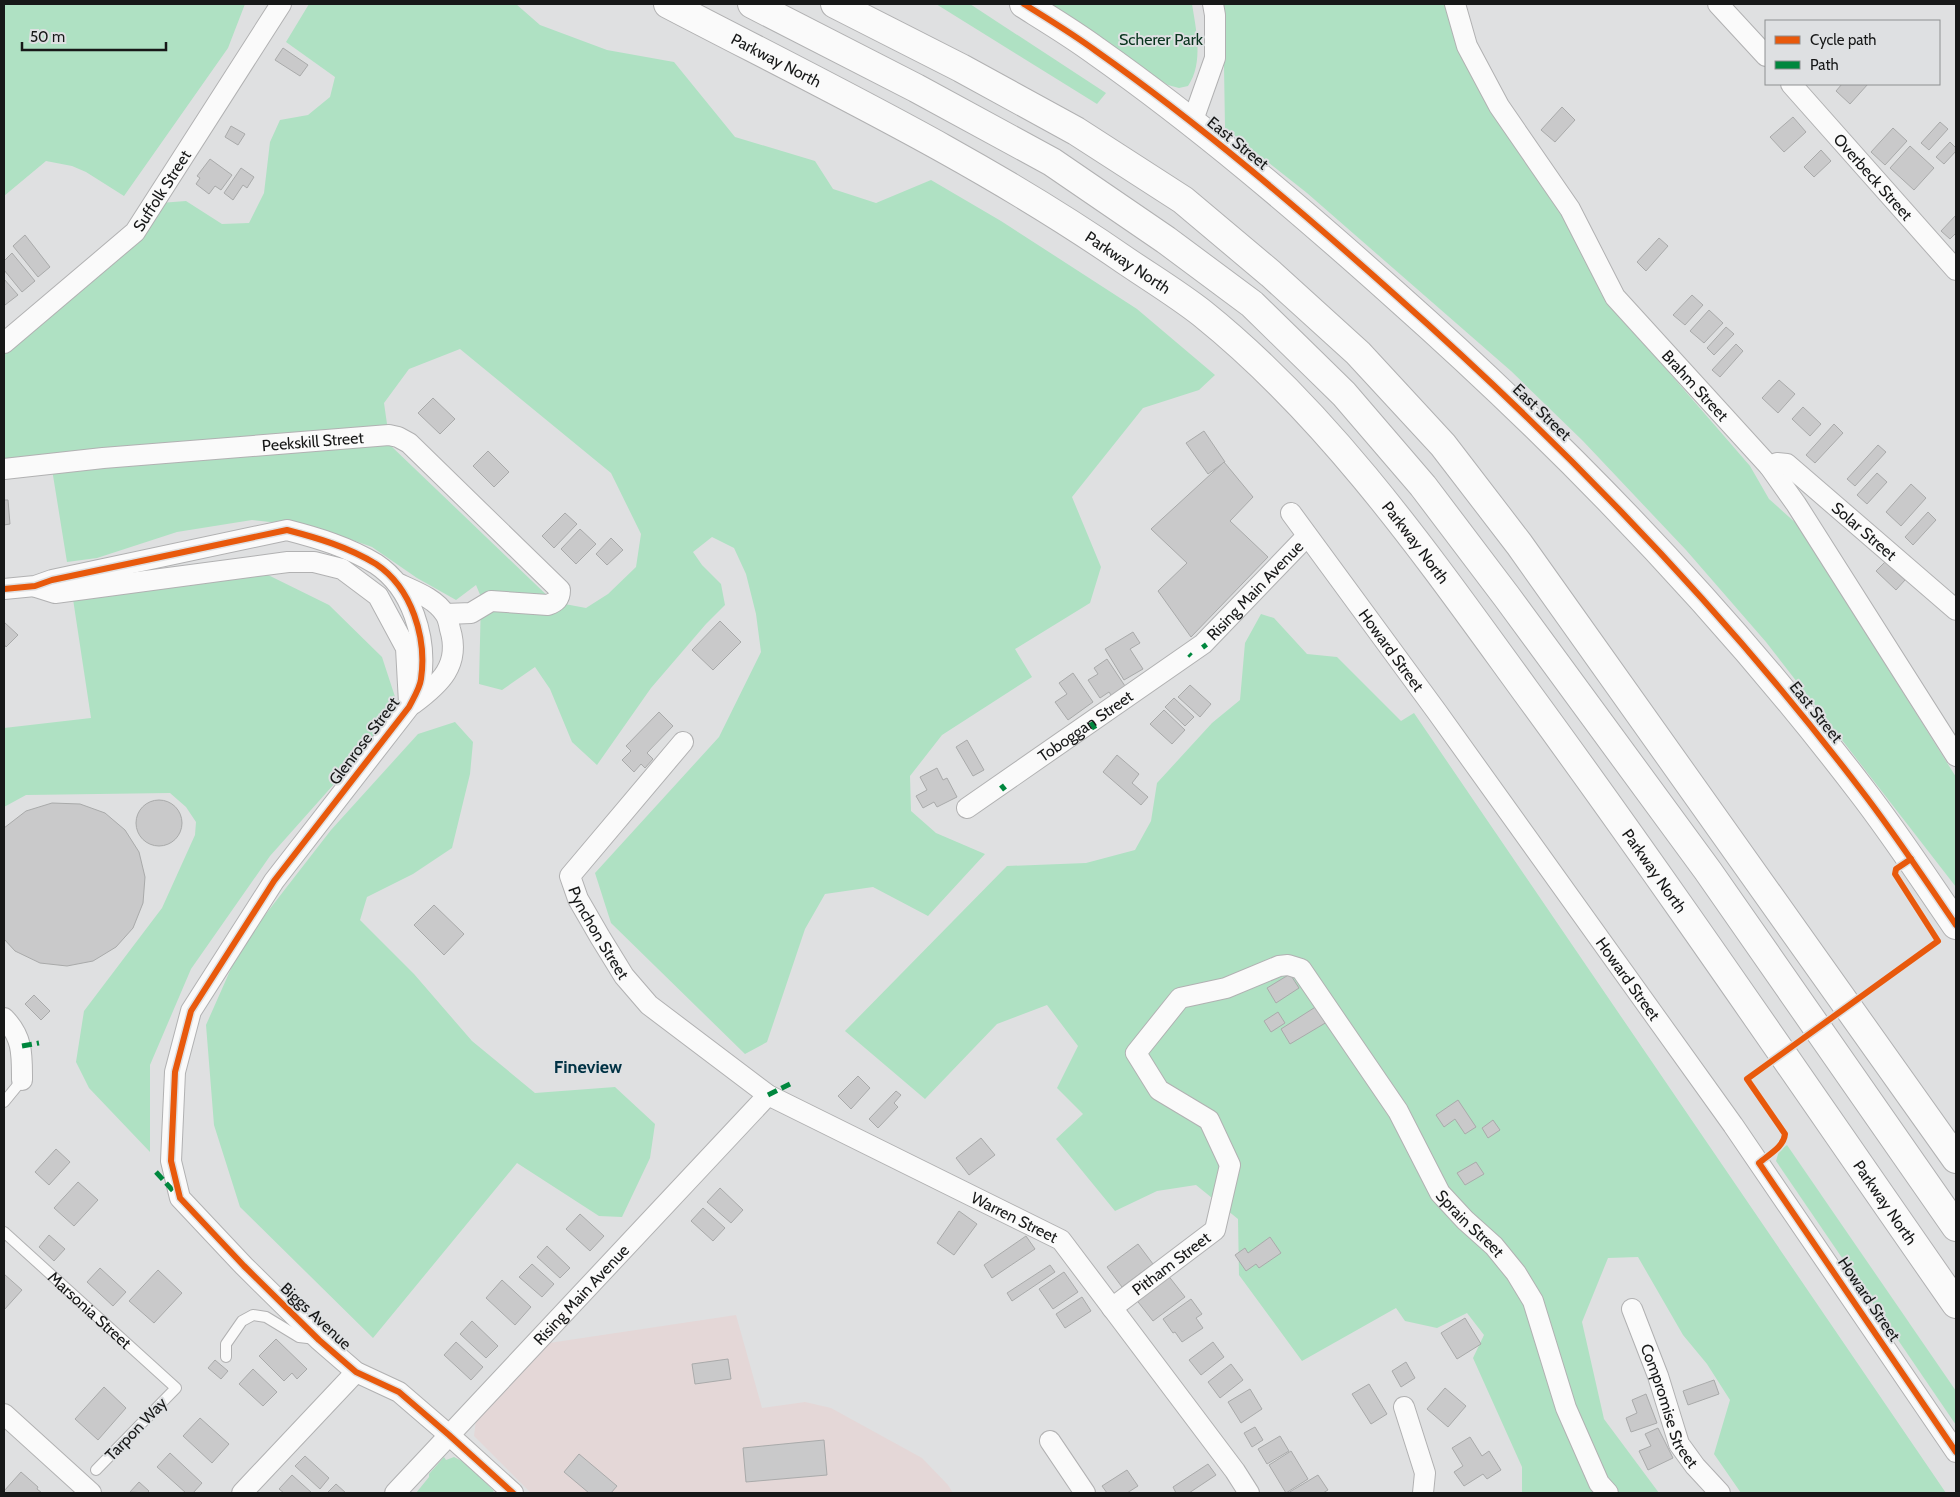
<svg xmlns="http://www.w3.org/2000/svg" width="1960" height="1497" font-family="Cabin,sans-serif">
<rect width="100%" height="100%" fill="#dfe0e1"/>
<!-- commercial -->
<path fill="#e4d7d7" d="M736 1315 762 1408 805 1402 831 1408 922 1458 948 1485 953 1493H531L474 1436 476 1420 549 1343Z"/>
<!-- green -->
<g fill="#afe1c3" fill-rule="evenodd">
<path d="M4 4H245L228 48 124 196 86 172 72 166 46 161 4 196Z"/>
<path d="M309 4H516L540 25 607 50 674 62 735 137 815 161 833 189 876 203 931 180 1001 221 1137 309 1215 375 1199 390 1143 408 1072 497 1101 567 1090 603 1015 649 1032 677 942 735 910 776 911 811 936 833 985 854 928 916 873 887 825 894 805 929 767 1042 745 1054 611 923 595 873 719 737 761 652 756 614 746 574 734 548 712 537 693 552 702 565 721 584 725 605 706 624 651 688 597 765 572 742 550 689 535 667 502 690 479 684 481 597 476 585 456 600 417 578 372 547 316 527 252 520 177 532 97 558 67 562 51 463 4 467V350L160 203 186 201 222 224 249 223 264 193 270 142 280 120 308 115 330 97 335 77 286 42ZM460 349 611 473 641 534 636 567 608 594 586 608 554 602 390 445 384 403 409 369Z"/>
<path d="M936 4H970L1106 93 1097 104Z"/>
<path d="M1041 4H1192C1196 29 1204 63 1188 86L1179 88 1168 85Z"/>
<path d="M1223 4H1447L1565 217 1602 295 1750 466 1769 499 1798 525 1956 777V887L1766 642 1686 550 1583 441 1511 371 1307 193 1225 128Z"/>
<path d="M266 574 329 605 382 657 398 706 351 765 270 856 191 969 150 1065V1152L89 1088 76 1062 84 1011 162 908 195 835 196 822 186 807 170 793 26 795 4 807V728L91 718 73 599Z"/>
<path d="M1261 614 1274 618 1307 654 1337 657 1401 721 1414 713 1946 1493H1741L1714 1454 1730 1400 1707 1364 1683 1335 1638 1257 1608 1258 1582 1322 1604 1419 1659 1493H1522V1467L1473 1358 1484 1335 1467 1313 1437 1328 1405 1321 1396 1308 1302 1361 1239 1275 1238 1219 1196 1185 1157 1191 1115 1211 1056 1139 1083 1114 1057 1088 1078 1046 1047 1005 997 1024 925 1099 845 1031 1007 866 1086 863 1135 850 1151 821 1157 783 1212 723 1240 700 1245 643Z"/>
<path d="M455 722 473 742 470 774 452 848 413 874 367 897 360 920 414 974 472 1041 535 1093 615 1087 655 1124 650 1158 622 1217 599 1216 517 1163 373 1338 240 1207 214 1125 206 1025 241 946 331 830 418 734Z"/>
<path d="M1787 1145 1956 1391V1425L1776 1161 1779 1151Z"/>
<path d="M444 1457 446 1460 454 1457 466 1463 494 1491 492 1493H416L429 1477V1474Z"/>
</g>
<!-- building -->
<g fill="#c9c9ca" stroke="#a9aaaa">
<path d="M283 48 308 65 300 76 275 60Z"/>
<path d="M1842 84H1868L1850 104 1836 91Z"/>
<path d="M1562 107 1575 120 1555 142 1541 130Z"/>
<path d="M1793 117 1806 132 1784 152 1770 137Z"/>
<path d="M1940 122 1948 129 1929 150 1921 143Z"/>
<path d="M231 126 245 134 238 145 225 137Z"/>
<path d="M1893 128 1907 141 1885 165 1871 152Z"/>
<path d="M1950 142 1956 148V151L1944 164 1936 157Z"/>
<path d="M1910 146 1934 168 1914 190 1890 168Z"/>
<path d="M1821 150 1831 161 1814 177 1804 167Z"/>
<path d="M210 159 232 175 221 190 215 186 209 194 196 184 200 178 197 176Z"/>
<path d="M241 168 254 177 247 188 243 185 233 200 224 193Z"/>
<path d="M1956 215V233L1950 239 1941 231Z"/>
<path d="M25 235 50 267 38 277 13 246Z"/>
<path d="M1659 238 1668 246 1646 271 1637 262Z"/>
<path d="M12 253 35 281 22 292 4 270V261Z"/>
<path d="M4 279 18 295 5 305 4 303Z"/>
<path d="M1692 295 1703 305 1685 325 1673 315Z"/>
<path d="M1709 310 1723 323 1704 343 1690 331Z"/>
<path d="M1726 327 1734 334 1714 355 1707 348Z"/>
<path d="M1736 344 1743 351 1720 377 1712 370Z"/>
<path d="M1779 380 1795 394 1778 413 1762 398Z"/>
<path d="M433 398 455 419 440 434 418 413Z"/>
<path d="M1803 407 1821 424 1810 436 1792 419Z"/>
<path d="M1834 424 1843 433 1815 463 1806 455Z"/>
<path d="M1204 431 1225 462 1208 474 1186 443Z"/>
<path d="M1878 445 1886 452 1855 486 1847 479Z"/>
<path d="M488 451 509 472 494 487 473 466Z"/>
<path d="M1224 462 1253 497 1230 521 1268 557 1191 637 1158 591 1187 563 1151 529Z"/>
<path d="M1877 473 1887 482 1867 504 1857 495Z"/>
<path d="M1911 484 1926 498 1901 526 1886 512Z"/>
<path d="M4 500H8L10 524 4 525Z"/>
<path d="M1928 512 1936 520 1913 545 1905 537Z"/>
<path d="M565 513 577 524 554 548 542 536Z"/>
<path d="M580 529 596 544 576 564 561 549Z"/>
<path d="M611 538 623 550 607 565 596 554Z"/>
<path d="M1885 562 1905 580 1896 590 1876 571Z"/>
<path d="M720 621 741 642 713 670 692 650Z"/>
<path d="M4 622 18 635 6 647 4 644Z"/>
<path d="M1133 632 1140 643 1130 649 1143 669 1124 680 1105 649Z"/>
<path d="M1107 659 1127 689 1113 698 1109 692 1100 698 1088 680 1098 674 1094 668Z"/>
<path d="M1073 673 1093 702 1068 720 1055 702 1067 694 1059 683Z"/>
<path d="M1190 685 1211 704 1200 717 1178 697Z"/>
<path d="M1174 698 1194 717 1185 726 1165 707Z"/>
<path d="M1164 710 1185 730 1172 744 1150 724Z"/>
<path d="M659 712 673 726 647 753 653 759 645 768 641 764 634 772 622 760 631 751 626 746Z"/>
<path d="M967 740 984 770 973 776 956 747Z"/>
<path d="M1117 755 1139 774 1132 783 1148 797 1141 805 1103 772Z"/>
<path d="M937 768 943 780 947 778 957 797 937 807 934 802 923 808 916 796 927 790 920 777Z"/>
<circle cx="159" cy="823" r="23"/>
<path d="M52 803 80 804 105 813 125 830 139 852 145 877 143 903 133 928 116 947 93 961 67 966 40 963 15 951 4 939V828L26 811Z"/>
<path d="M434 905 464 934 444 955 414 925Z"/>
<path d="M1290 974 1299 988 1276 1003 1267 988Z"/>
<path d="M34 995 50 1011 41 1020 25 1004Z"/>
<path d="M1317 1006 1327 1022 1290 1044 1281 1029Z"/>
<path d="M1278 1012 1285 1023 1271 1032 1264 1021Z"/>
<path d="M858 1076 870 1088 851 1109 838 1096Z"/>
<path d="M896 1091 901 1095 894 1103 898 1107 878 1128 869 1119Z"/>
<path d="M1458 1100 1476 1127 1465 1134 1455 1119 1444 1127 1436 1115Z"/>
<path d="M1493 1120 1500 1130 1488 1138 1482 1128Z"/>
<path d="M981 1138 995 1155 969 1175 956 1158Z"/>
<path d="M56 1149 70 1162 49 1185 35 1172Z"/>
<path d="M1476 1162 1484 1174 1465 1185 1457 1173Z"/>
<path d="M78 1182 98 1200 74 1226 54 1208Z"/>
<path d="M720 1188 743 1210 731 1223 707 1202Z"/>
<path d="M703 1208 725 1228 713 1241 691 1221Z"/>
<path d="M959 1211 977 1224 954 1255 937 1243Z"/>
<path d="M580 1214 604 1236 590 1251 566 1229Z"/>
<path d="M49 1235 65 1249 54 1261 39 1247Z"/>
<path d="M1026 1236 1035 1249 992 1278 984 1265Z"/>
<path d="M1270 1237 1281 1253 1259 1268 1256 1264 1246 1271 1235 1255 1245 1248 1248 1253Z"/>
<path d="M1138 1244 1153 1264 1122 1287 1107 1267Z"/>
<path d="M547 1246 570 1268 560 1278 537 1257Z"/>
<path d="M532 1264 554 1284 542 1297 519 1277Z"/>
<path d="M1050 1265 1055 1272 1012 1301 1007 1293Z"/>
<path d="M100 1268 126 1292 113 1306 87 1282Z"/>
<path d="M158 1270 182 1293 154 1323 129 1301Z"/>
<path d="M1064 1272 1078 1292 1053 1309 1039 1289Z"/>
<path d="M4 1274 22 1290 4 1310Z"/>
<path d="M1167 1274 1185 1297 1153 1321 1135 1298Z"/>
<path d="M502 1280 531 1307 515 1325 486 1298Z"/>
<path d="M1082 1297 1091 1311 1065 1328 1056 1314Z"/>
<path d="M1191 1299 1202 1314 1196 1318 1203 1328 1182 1342 1175 1332 1173 1333 1163 1319Z"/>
<path d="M1465 1318 1481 1344 1457 1359 1441 1333Z"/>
<path d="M472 1321 498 1346 486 1358 460 1334Z"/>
<path d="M276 1339 307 1369 297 1379 292 1373 284 1381 259 1356Z"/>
<path d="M456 1342 483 1367 471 1380 444 1355Z"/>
<path d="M1213 1342 1224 1357 1201 1375 1189 1360Z"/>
<path d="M728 1359 731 1379 695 1384 692 1364Z"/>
<path d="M215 1360 228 1371 221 1379 208 1368Z"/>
<path d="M1406 1362 1415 1378 1401 1387 1392 1371Z"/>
<path d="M1231 1364 1243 1380 1220 1398 1208 1382Z"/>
<path d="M253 1369 277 1392 263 1406 239 1384Z"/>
<path d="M1714 1380 1719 1394 1688 1405 1683 1391Z"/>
<path d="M1369 1384 1387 1414 1371 1424 1352 1394Z"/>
<path d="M104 1387 126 1408 98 1440 75 1419Z"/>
<path d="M1445 1388 1466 1406 1448 1427 1427 1409Z"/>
<path d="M1250 1389 1262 1409 1241 1423 1228 1402Z"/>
<path d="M1646 1394 1657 1423 1631 1432 1626 1418 1637 1413 1632 1400Z"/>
<path d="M200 1418 229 1444 212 1463 183 1436Z"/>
<path d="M1255 1427 1263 1440 1252 1447 1244 1433Z"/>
<path d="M1658 1428 1673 1458 1648 1470 1639 1451 1651 1446 1645 1434Z"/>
<path d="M1280 1436 1289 1451 1267 1464 1258 1449Z"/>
<path d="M1470 1437 1482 1456 1489 1451 1501 1470 1487 1479 1483 1474 1464 1486 1454 1472 1463 1466 1452 1448Z"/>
<path d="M824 1440 827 1475 746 1482 743 1448Z"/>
<path d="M1291 1451 1308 1479 1286 1493 1269 1465Z"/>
<path d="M170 1453 202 1483 193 1493H186L157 1467Z"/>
<path d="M579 1454 617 1486 611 1493H589L564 1472Z"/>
<path d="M305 1456 329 1478 320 1489 295 1466Z"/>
<path d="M1208 1464 1216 1475 1189 1493H1176L1173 1487Z"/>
<path d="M1127 1470 1138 1486 1127 1493H1107L1102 1486Z"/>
<path d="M21 1472 38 1487 37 1489 42 1493H4V1491Z"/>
<path d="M292 1475 312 1493H284L279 1489Z"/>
<path d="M1318 1475 1328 1490 1323 1493H1288Z"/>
<path d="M139 1482 149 1491 147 1493 130 1492Z"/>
<path d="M336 1484 346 1493H327Z"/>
</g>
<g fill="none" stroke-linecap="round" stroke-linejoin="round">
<defs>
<g id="service">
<path d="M4 1102 22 1080"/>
<path id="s1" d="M4 1232 176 1388 96 1470"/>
<path d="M226 1357V1344L242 1321 253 1315 266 1317 299 1337 316 1339"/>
</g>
<g id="minor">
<path id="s2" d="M1455 4 1467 46 1499 106 1570 209 1615 297 1769 466 1796 504 1956 756"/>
<path d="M1718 4 1766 56"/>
<path id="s3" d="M1791 84 1956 270"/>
<path d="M1192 123 1215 58V15L1213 4"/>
<path id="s4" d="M4 343 135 232 281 4"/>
<path id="s5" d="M1769 466 1777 463 1787 464 1956 610"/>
<path id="s6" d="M4 469 103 458 389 435 398 437 409 443 560 590C560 599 556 602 548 605L491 601 471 613 446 614"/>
<path id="s7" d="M1291 513 1437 712 1733 1125 1956 1452"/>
<path d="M397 583C414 591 435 598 445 614 448 618 449 624 450 629 461 665 440 684 413 704"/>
<path d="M36 587 55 593 288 562H314L342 569 378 596 406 648 409 703"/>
<path d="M4 589 35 586 52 580 287 530C318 538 348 547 376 564 412 588 427 638 421 679 420 688 413 699 409 707L274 881 191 1011 175 1072 171 1161 180 1198 244 1266 319 1340 356 1372 399 1392 449 1435 513 1493"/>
<path id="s8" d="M683 742 570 876 578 899 600 937 624 976 649 1005 768 1095 1061 1240 1235 1471 1249 1493"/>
<path id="s9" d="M967 808 1203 644 1307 536"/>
<path d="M4 1018C23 1037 22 1055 22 1080"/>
<path id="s10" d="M1112 1308 1215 1230 1230 1165 1209 1120 1159 1090 1136 1053 1180 998 1226 988 1279 966 1288 965 1301 969 1398 1111 1440 1193 1465 1220 1494 1246 1516 1273 1533 1301 1566 1408 1599 1483 1608 1493"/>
<path id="s11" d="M1632 1309 1658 1376 1679 1444 1695 1466 1720 1493"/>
<path d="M1404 1407 1425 1473 1423 1493"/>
<path d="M4 1414 91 1493"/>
<path d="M1050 1441 1085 1493"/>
<path d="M242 1493 356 1372"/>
<path id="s12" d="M395 1493 768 1095"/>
</g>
<path id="secondary" d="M1024 4C1048 19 1073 34 1096 51 1201 125 1299 209 1394 294 1564 445 1723 609 1861 790 1895 834 1925 880 1956 925"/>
<g id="motorway">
<path id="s13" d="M668 4C823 85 982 161 1126 261 1151 278 1179 295 1203 314 1331 417 1429 558 1525 690 1673 892 1813 1099 1956 1304"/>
<path d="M752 4 916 88 1052 162 1166 240 1252 304 1344 394 1423 486 1507 597 1708 871 1956 1227"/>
<path d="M835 4 961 68 1076 131 1183 200 1271 274 1358 353 1443 445 1519 544 1956 1159"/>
</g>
</defs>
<!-- service casing -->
<use href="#service" stroke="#b1b1b2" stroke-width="12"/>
<!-- minor casing -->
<use href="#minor" stroke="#b1b1b2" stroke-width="22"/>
<!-- secondary casing -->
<use href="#secondary" stroke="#b1b1b2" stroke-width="30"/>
<!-- motorway casing -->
<use href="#motorway" stroke="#b1b1b2" stroke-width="30"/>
<!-- service -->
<use href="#service" stroke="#fafafa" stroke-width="10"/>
<!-- minor -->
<use href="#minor" stroke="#fafafa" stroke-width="20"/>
<!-- secondary -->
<use href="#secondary" stroke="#fafafa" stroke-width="28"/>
<!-- motorway -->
<use href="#motorway" stroke="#fafafa" stroke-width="28"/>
<!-- quiet -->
<g stroke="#00873e" stroke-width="5" stroke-dasharray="10 5" stroke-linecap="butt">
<path d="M1203 644 1206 648"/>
<path d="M1189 654 1191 656"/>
<path d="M1091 722 1095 729"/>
<path d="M1001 785 1005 790"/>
<path d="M22 1046 39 1043"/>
<path d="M768 1095 790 1084"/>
<path d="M156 1172 176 1194"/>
</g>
<defs>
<g id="cycleway">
<path d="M1024 4C1048 19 1073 34 1096 51 1201 125 1299 209 1394 294 1564 445 1723 609 1861 790 1895 834 1925 880 1956 925"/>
<path d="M4 589 35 586 52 580 287 530C318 538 348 547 376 564 412 588 427 638 421 679 420 688 413 699 409 707L274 881 191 1011 175 1072 171 1161 180 1198 244 1266 319 1340 356 1372 399 1392 449 1435 513 1493"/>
<path d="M1911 859 1896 869 1895 874 1938 941 1747 1079 1785 1134C1784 1147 1768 1155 1759 1163L1956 1452"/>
</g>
</defs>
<!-- cycleway casing -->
<use href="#cycleway" stroke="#dee0e2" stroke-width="9"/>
<!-- cycleway -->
<use href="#cycleway" stroke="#e8590c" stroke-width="6"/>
</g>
<g text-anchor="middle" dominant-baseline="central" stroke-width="4" stroke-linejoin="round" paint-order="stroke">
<!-- park labels -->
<g font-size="16" fill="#09341e" stroke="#dee0e2">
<text x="1161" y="39">Scherer Park</text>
</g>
<!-- street labels -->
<g font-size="16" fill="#171818" stroke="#dee0e2">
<text stroke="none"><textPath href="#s13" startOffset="122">Parkway North</textPath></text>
<text transform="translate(1238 143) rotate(39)">East Street</text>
<text stroke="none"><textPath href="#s3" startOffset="124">Overbeck Street</textPath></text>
<text stroke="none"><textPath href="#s4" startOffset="221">Suffolk Street</textPath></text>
<text stroke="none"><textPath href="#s13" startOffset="528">Parkway North</textPath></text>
<text stroke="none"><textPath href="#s2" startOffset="455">Brahm Street</textPath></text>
<text transform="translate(1542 412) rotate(44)">East Street</text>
<text stroke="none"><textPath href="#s6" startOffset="310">Peekskill Street</textPath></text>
<text stroke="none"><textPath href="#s5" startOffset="121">Solar Street</textPath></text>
<text stroke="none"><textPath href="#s13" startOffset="932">Parkway North</textPath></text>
<text stroke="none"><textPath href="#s9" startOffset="362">Rising Main Avenue</textPath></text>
<text stroke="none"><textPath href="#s7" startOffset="170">Howard Street</textPath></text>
<text transform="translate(1816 712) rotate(51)">East Street</text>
<text stroke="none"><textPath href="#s9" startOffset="144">Toboggan Street</textPath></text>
<text transform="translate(364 741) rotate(-53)">Glenrose Street</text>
<text stroke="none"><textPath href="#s13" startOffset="1338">Parkway North</textPath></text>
<text stroke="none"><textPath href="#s8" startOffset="239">Pynchon Street</textPath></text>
<text stroke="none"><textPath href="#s7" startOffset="575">Howard Street</textPath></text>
<text stroke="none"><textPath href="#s13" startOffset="1742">Parkway North</textPath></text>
<text stroke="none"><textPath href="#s8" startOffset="752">Warren Street</textPath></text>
<text stroke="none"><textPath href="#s10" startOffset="852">Sprain Street</textPath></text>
<text stroke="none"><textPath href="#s10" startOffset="74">Pitham Street</textPath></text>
<text stroke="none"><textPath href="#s12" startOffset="272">Rising Main Avenue</textPath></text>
<text transform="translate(1869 1299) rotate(56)">Howard Street</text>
<text stroke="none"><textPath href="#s1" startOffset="116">Marsonia Street</textPath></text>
<text transform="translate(316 1316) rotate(43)">Biggs Avenue</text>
<text stroke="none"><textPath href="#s11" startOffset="104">Compromise Street</textPath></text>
<text transform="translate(136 1429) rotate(-46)">Tarpon Way</text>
</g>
<!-- neighbourhood labels -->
<g font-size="18" font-weight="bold" fill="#003244" stroke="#dee0e2">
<text x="588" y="1067">Fineview</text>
</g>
</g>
<!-- border -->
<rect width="1960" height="1497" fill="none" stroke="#171818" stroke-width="10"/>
<!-- legend -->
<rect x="1765" y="20" width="175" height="65" fill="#dee0e2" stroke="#8e9091"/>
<rect x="1775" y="36" width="25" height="8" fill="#e8590c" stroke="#8e9091"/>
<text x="1810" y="45" font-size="15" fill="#171818">Cycle path</text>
<rect x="1775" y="61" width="25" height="8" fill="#00873e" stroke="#8e9091"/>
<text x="1810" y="70" font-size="15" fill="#171818">Path</text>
<!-- scale -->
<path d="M22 42v8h144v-8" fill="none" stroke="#171818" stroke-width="2.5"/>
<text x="30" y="42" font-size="15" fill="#171818" stroke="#dee0e2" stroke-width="4" paint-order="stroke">50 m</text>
</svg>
